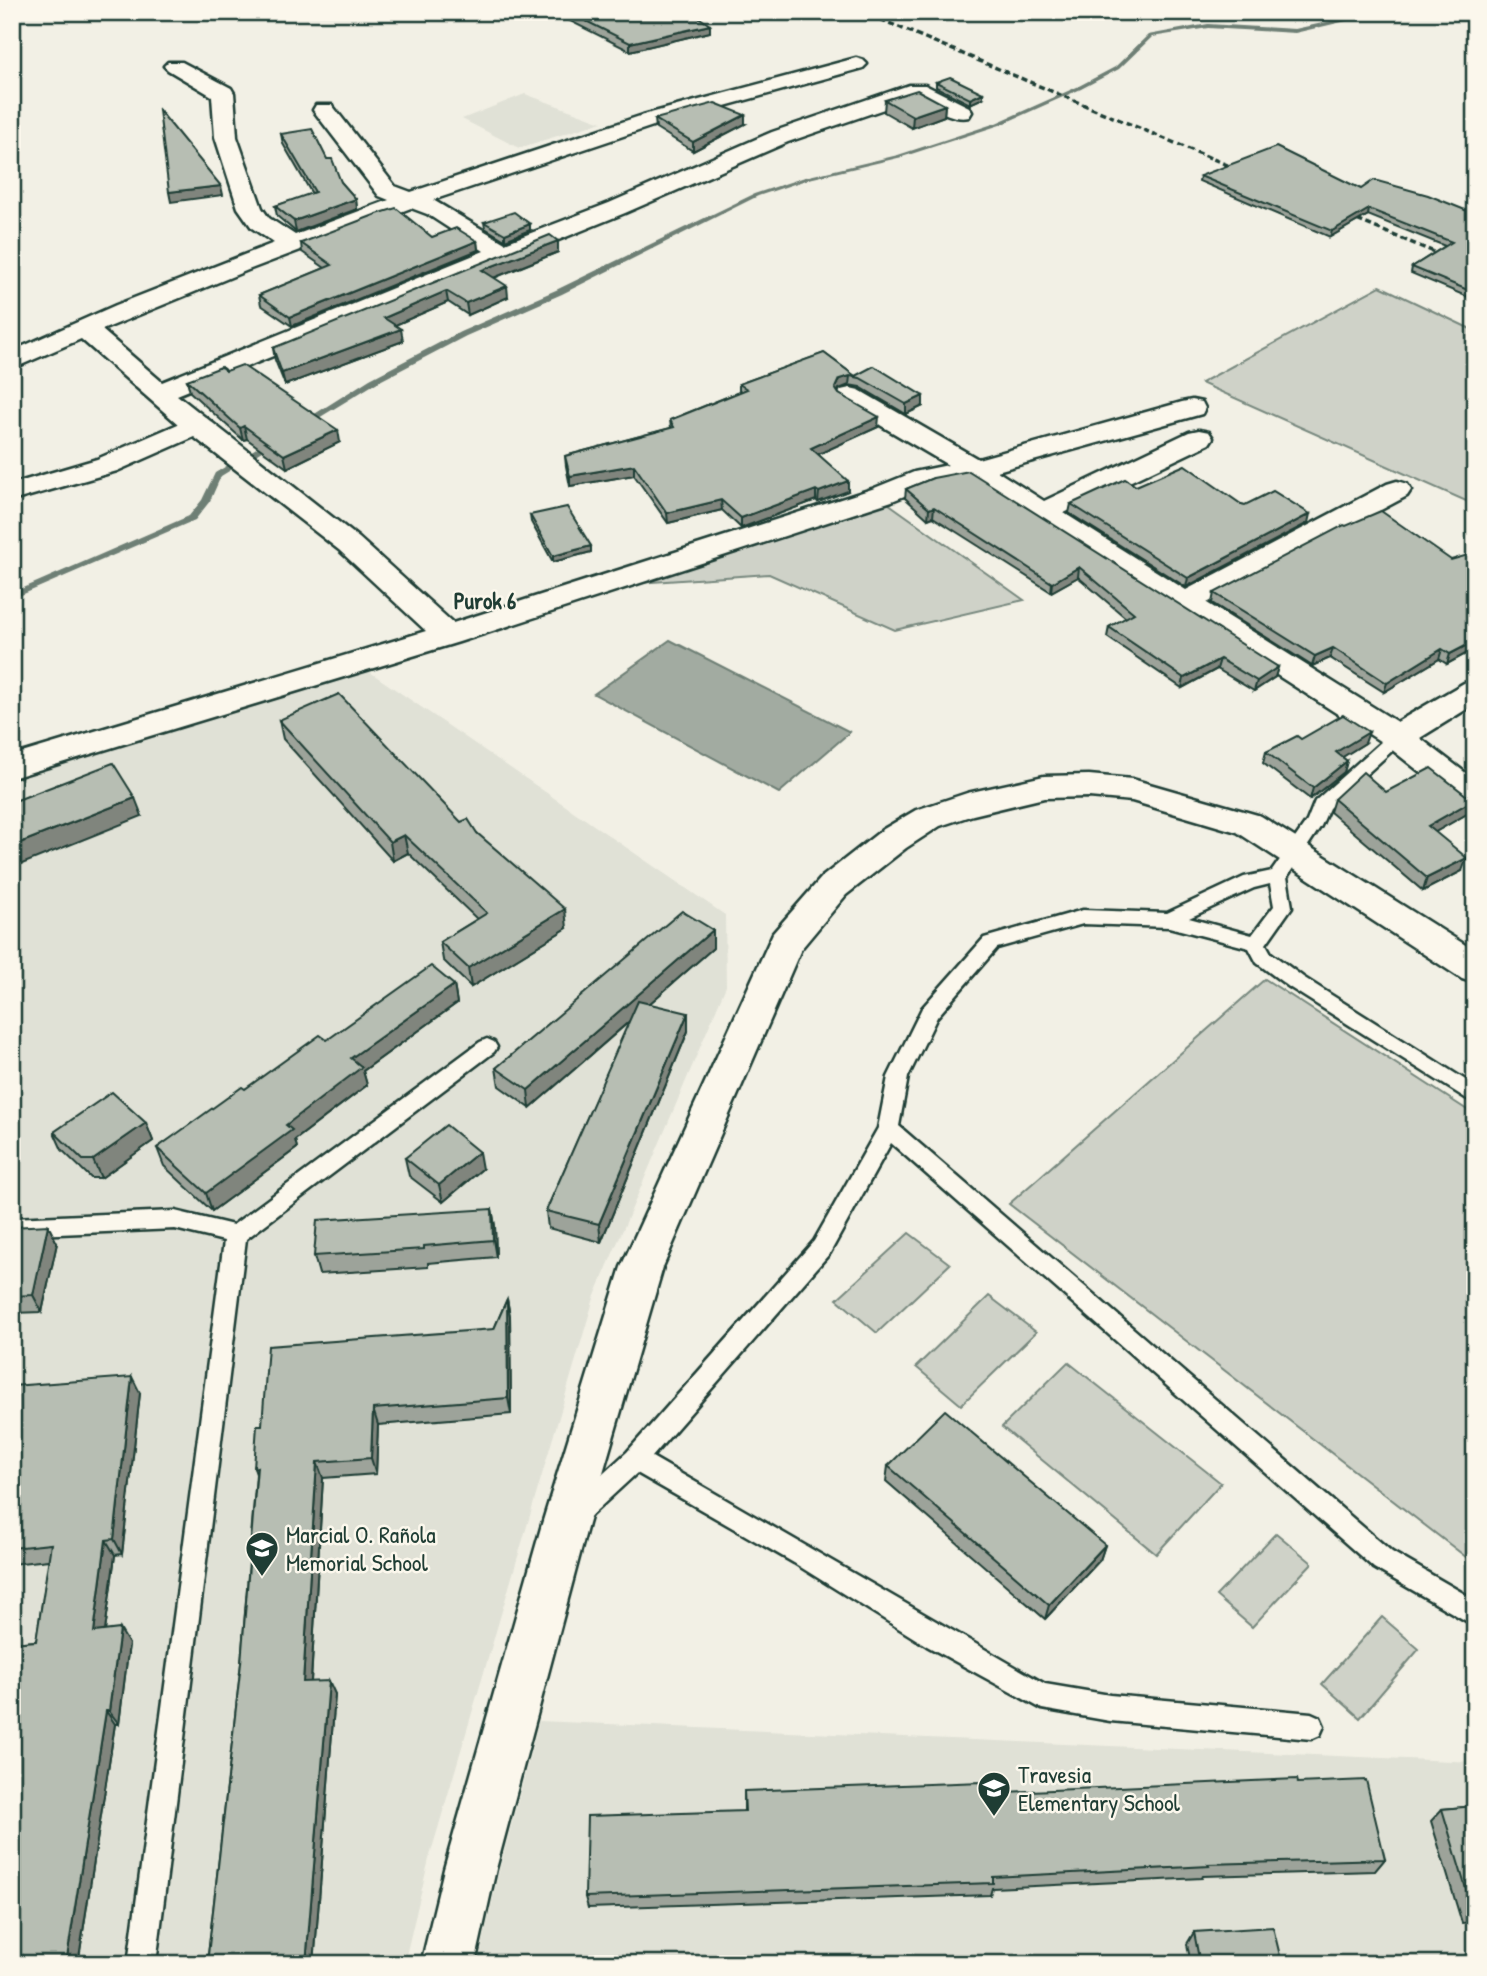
<svg xmlns="http://www.w3.org/2000/svg" width="1487" height="1976" font-family="'Patrick Hand',sans-serif">
<rect width="100%" height="100%" fill="#f2f0e5"/>
<filter id="ink" filterUnits="userSpaceOnUse"><feTurbulence type="fractalNoise" baseFrequency=".0143" numOctaves="2"/><feDisplacementMap in="SourceGraphic" scale="14" xChannelSelector="R" yChannelSelector="G"/><feConvolveMatrix kernelMatrix="1 2 1 2 8 2 1 2 1" color-interpolation-filters="sRGB"/></filter>
<g filter="url(#ink)">
<!-- built -->
<g fill="#e0e1d6">
<path d="M525 94 602 122 519 148 462 119Z"/>
<path d="M364 668 725 915 726 986 594 1298 429 1859 404 1964H12V774Z"/>
<path d="M539 1721 1475 1762V1964H478L498 1875Z"/>
</g>
<!-- green -->
<g fill="#cfd2c8" stroke="#77887e" stroke-width="2">
<path d="M1380 286 1475 331V505L1201 383Z"/>
<path d="M885 501 1024 600 895 630 769 574 637 583Z"/>
<path d="M1265 979 1475 1115V1564L1009 1204Z"/>
<path d="M909 1233 950 1264 877 1333 837 1299Z"/>
<path d="M989 1296 1036 1332 961 1405 916 1367Z"/>
<path d="M1068 1362 1221 1483 1156 1554 1002 1427Z"/>
<path d="M1276 1533 1312 1563 1252 1627 1216 1596Z"/>
<path d="M1382 1617 1419 1649 1360 1718 1322 1684Z"/>
</g>
<!-- water -->
<path fill="#a2aba1" stroke="#6e7f75" stroke-width="2" d="M670 640 850 732 779 793 594 694Z"/>
<g fill="none" stroke-linecap="round" stroke-linejoin="round">
<!-- stream -->
<g fill="#6e7f75" fill-rule="evenodd">
<path d="M1373 12H1385L1295 33 1208 28 1152 37 1119 69 1081 89 1000 125 902 157 809 179 758 196 562 294 466 336 376 383 309 424H303L302 422 370 379 460 332 556 290 754 194 805 177 898 155 996 123 1077 87 1115 67 1148 35 1208 24 1295 29Z"/>
<path d="M268 441H274L275 443 221 476 210 501 195 520 12 599V593L189 516 202 500 215 473Z"/>
</g>
<defs>
<g id="lane">
<path d="M1397 731 1403 733 1406 737 1403 741 1329 808 1321 826 1287 877 1292 907 1266 944 1271 953 1303 977 1475 1086V1104L1289 987 1257 963 1249 948 1169 927 1083 924 997 948 937 1017 908 1077 899 1126 1392 1552 1475 1600V1626L1374 1568 891 1143 830 1253 652 1457 1045 1684 1110 1695 1311 1713 1320 1717 1324 1726 1320 1735 1311 1739 1110 1721 1042 1709 927 1646 794 1563 637 1473 585 1521 577 1524 569 1521 565 1513 569 1505 627 1452 814 1241 878 1128 888 1077 922 1008 984 938 1083 910 1167 913 1244 877 1272 871 1307 821 1315 801 1391 733ZM1270 884 1274 906 1252 935 1189 918 1254 888Z"/>
<path d="M487 1039 494 1042 497 1047 494 1052 246 1239 156 1964H128L224 1241 175 1229 12 1236V1218L175 1211 233 1225 480 1042Z"/>
</g>
<g id="street">
<path d="M856 58 863 60 867 64 863 68 659 124 433 200 505 243 609 203 772 132 909 85H925L969 107 972 112 969 117C951 121 931 106 916 98L788 142 625 213 177 395 359 538 453 623 872 489 914 472 948 465 841 402 837 396 841 390 850 388 859 390 978 459 1182 402 1192 400 1202 402 1205 408 1202 414 997 471 1044 501 1189 432 1199 430 1209 432 1213 438 1209 444 1064 513 1186 590 1387 484 1397 481 1407 484 1411 490 1407 496 1207 603 1397 722 1464 683 1475 680V704L1420 738 1475 780V809L1463 806 1386 745 969 478 931 485 892 501 459 642 12 778V756L426 631 339 550 194 437 117 471 12 501V484L97 459 178 424 81 339 12 369V351L116 305 274 243 252 228 238 208 215 137 212 96 168 70 164 66 168 62H182L231 88 234 93 237 137 262 208 269 218 295 235 389 200 379 196 313 110 316 105H332L395 186 411 192 643 115ZM411 208 427 214 484 251 162 382 102 330 248 270Z"/>
<path d="M1089 775 1132 779 1261 816 1475 951V983L1462 979 1237 832 1132 801 1089 797 1044 798 973 815 940 826 906 848 846 895 801 949 663 1267 588 1524 496 1869 475 1964H421L444 1869 542 1524 621 1267 773 933 822 877 882 830 916 810 967 793 1044 776Z"/>
</g>
</defs>
<!-- lane casing -->
<use href="#lane" stroke="#1f3d34" stroke-width="5"/>
<!-- street casing -->
<use href="#street" stroke="#1f3d34" stroke-width="5"/>
<!-- lane -->
<use href="#lane" fill="#fbf7ec" fill-rule="evenodd"/>
<!-- street -->
<use href="#street" fill="#fbf7ec" fill-rule="evenodd"/>
<!-- rail -->
<g stroke="#1f3d34" stroke-width="3.5" stroke-dasharray="6 3.5" stroke-linecap="butt">
<path d="M863 12 1244 172"/>
<path d="M1340 213 1475 269"/>
</g>
</g>
<!-- wall -->
<g fill="#9da39a" stroke="#1f3d34" stroke-width="2">
<path d="M568 12 710 25V32L630 51 568 20Z"/>
<path d="M936 82 983 98 970 104 936 87Z"/>
<path d="M885 100 945 105 944 116 912 128 884 112Z"/>
<path d="M655 119 745 124 693 151 656 128Z"/>
<path d="M281 134 327 159 341 182 356 199 357 209 296 232 277 216 275 206 312 194 283 144Z"/>
<path d="M1200 176 1361 189 1475 214V300L1411 273 1412 267 1445 246 1368 215 1330 237 1199 181Z"/>
<path d="M484 222 530 230 505 240 485 228Z"/>
<path d="M432 237 477 241 478 250 292 326 261 305 259 295 325 268 302 252 301 243Z"/>
<path d="M558 252 494 278 508 297 468 315 448 302 395 325 403 341 285 385 275 360 273 348Z"/>
<path d="M824 353 855 376 923 396V406L906 414 860 387 849 385 839 389 838 391 839 394 878 427 818 454 848 491 818 502 816 500 741 528 722 510 668 523 634 475 570 486 566 466 565 456 671 428 670 420 739 392V384Z"/>
<path d="M226 371 340 442 287 468 247 439 243 440 190 392 187 380Z"/>
<path d="M933 478 1278 667 1275 677 1254 691 1217 669 1182 688 1107 637 1109 627 1126 618 1078 577 1051 592 933 517 928 519 905 498 906 489Z"/>
<path d="M1136 486 1241 504 1308 523 1186 587 1069 513 1071 504Z"/>
<path d="M530 515 591 546V552L553 562 531 522Z"/>
<path d="M1214 593 1475 649 1447 664 1439 659 1384 692 1330 658 1312 666 1212 603Z"/>
<path d="M279 720 461 822 477 833 567 928 471 987 443 960 440 942 477 919 408 853 393 861 283 739Z"/>
<path d="M1301 739 1365 743 1342 757 1347 761 1344 772 1310 799 1263 763 1266 752Z"/>
<path d="M1386 792 1472 811 1435 832 1462 871 1423 891 1330 812 1334 799Z"/>
<path d="M713 948 649 1004 688 1031 601 1242 548 1228 546 1211 630 1021 530 1108 499 1086 496 1068Z"/>
<path d="M454 985 457 1003 363 1071 367 1085 295 1140 297 1148 212 1211 164 1166 157 1148 245 1089 327 1040Z"/>
<path d="M146 1123 153 1141 101 1178H91L62 1150 54 1132Z"/>
<path d="M405 1158 482 1169 443 1202 409 1176Z"/>
<path d="M492 1209 495 1226 496 1257 428 1263V1267L319 1274 314 1256Z"/>
<path d="M12 1227 57 1243 42 1312 12 1313Z"/>
<path d="M507 1299 510 1316 511 1414 378 1425 376 1474 323 1478 311 1682 335 1694 314 1964H207L241 1663 256 1474 254 1468 262 1425 494 1329Z"/>
<path d="M12 1386 140 1393 122 1554 115 1555 105 1631 129 1644 119 1724H115L78 1964H12L18 1734H12V1643L36 1641 49 1560 12 1564Z"/>
<path d="M888 1466 1105 1545 1100 1560 1045 1619 886 1481Z"/>
<path d="M1298 1783 1385 1859 1375 1871 1203 1876 1202 1878 992 1888 990 1895 588 1908 585 1897 744 1811V1791L983 1793Z"/>
<path d="M1475 1806V1922L1462 1923 1431 1821 1442 1809Z"/>
<path d="M1194 1932 1282 1964H1191L1187 1944Z"/>
</g>
<!-- shaded-wall -->
<g fill="#80857d" stroke="#1f3d34" stroke-width="2">
<path d="M710 25V32L630 51V43Z"/>
<path d="M983 93V98L970 104V99Z"/>
<path d="M945 105 944 116 912 128 913 116Z"/>
<path d="M745 115V124L693 151V142Z"/>
<path d="M221 186 223 195 171 202 169 192Z"/>
<path d="M356 199 357 209 296 232 294 221Z"/>
<path d="M1369 209 1368 215 1330 237 1332 231Z"/>
<path d="M530 224V230L505 240V234Z"/>
<path d="M477 241 478 250 292 326 290 317Z"/>
<path d="M558 241V252L483 282 482 270Z"/>
<path d="M507 286 508 297 468 315 466 303Z"/>
<path d="M446 291 448 302 386 329 384 318Z"/>
<path d="M401 329 403 341 285 385 282 373Z"/>
<path d="M850 376 849 385 839 389 835 397V388L839 379Z"/>
<path d="M923 396V406L906 414V404Z"/>
<path d="M879 417 878 427 810 458 811 448Z"/>
<path d="M244 426 247 439 243 440 240 428Z"/>
<path d="M338 430 340 442 287 468 284 455Z"/>
<path d="M634 465V475L570 486V476Z"/>
<path d="M848 481V491L818 502 819 492Z"/>
<path d="M816 490V500L741 528V518Z"/>
<path d="M721 500 722 510 668 523 667 513Z"/>
<path d="M934 507 933 517 928 519 929 509Z"/>
<path d="M1310 514 1308 523 1186 587 1188 578Z"/>
<path d="M591 546V552L553 562V556Z"/>
<path d="M1079 567 1078 577 1051 592 1052 583Z"/>
<path d="M1475 641V649L1447 664 1450 654Z"/>
<path d="M1333 648 1330 658 1312 666 1315 656Z"/>
<path d="M1442 649 1439 659 1384 692 1387 683Z"/>
<path d="M1220 659 1217 669 1182 688 1184 678Z"/>
<path d="M1278 667 1275 677 1254 691 1257 681Z"/>
<path d="M1369 732 1365 743 1333 763 1336 752Z"/>
<path d="M1347 761 1344 772 1310 799 1313 788Z"/>
<path d="M135 798 142 816 12 868V846Z"/>
<path d="M1475 799V803L1472 811 1423 839 1428 826Z"/>
<path d="M404 835 408 853 393 861 390 842Z"/>
<path d="M1467 858 1462 871 1423 891 1427 878Z"/>
<path d="M565 909 567 928 471 987 468 968Z"/>
<path d="M713 930V948L530 1108 528 1090Z"/>
<path d="M454 985 457 1003 363 1071 367 1085 295 1140 297 1148 212 1211 206 1193 286 1125 351 1058Z"/>
<path d="M688 1013V1031L601 1242 599 1224Z"/>
<path d="M146 1123 153 1141 101 1178 93 1160Z"/>
<path d="M479 1152 482 1169 443 1202 439 1185Z"/>
<path d="M492 1209 495 1226 496 1257 493 1240Z"/>
<path d="M48 1225 57 1243 42 1312 33 1295Z"/>
<path d="M507 1299 510 1316 511 1414 508 1398Z"/>
<path d="M132 1377 140 1393 122 1554 114 1539Z"/>
<path d="M373 1409 378 1425 376 1474 371 1458Z"/>
<path d="M317 1462 323 1478 310 1696 303 1682Z"/>
<path d="M106 1540 115 1555 103 1646 94 1632Z"/>
<path d="M1105 1545 1100 1560 1045 1619 1049 1605Z"/>
<path d="M120 1629 129 1644 119 1724 109 1711Z"/>
<path d="M329 1681 335 1694 314 1964H306Z"/>
<path d="M106 1711 115 1724 78 1964H66Z"/>
</g>
<!-- building -->
<g fill="#b7beb3" stroke="#1f3d34" stroke-width="2">
<path d="M568 12H691L710 25 630 43Z"/>
<path d="M950 77 983 93 970 99 936 82Z"/>
<path d="M917 90 945 105 913 116 885 100Z"/>
<path d="M715 103 745 115 693 142 655 119Z"/>
<path d="M159 110 221 186 169 192Z"/>
<path d="M312 129 327 159H332L341 182 356 199 294 221 275 206 315 192 281 134Z"/>
<path d="M1276 147 1361 189 1374 180 1428 195 1475 214V229L1472 231 1475 232V293L1412 267 1452 242 1369 209 1332 231 1200 176Z"/>
<path d="M396 208 432 237 456 228 477 241 290 317 259 295 332 265 301 243 377 214Z"/>
<path d="M514 212 530 224 505 234 484 222Z"/>
<path d="M550 235 558 241 482 270 507 286 466 303 446 291 384 318 401 329 282 373 273 348Z"/>
<path d="M824 353 855 376 874 366 923 396 906 404 860 378 850 376 839 379 835 388 839 394 879 417 811 448 848 481 819 492 816 490 741 518 721 500 667 513 634 465 570 476 565 456 674 427 670 420 747 389 739 384Z"/>
<path d="M242 365 338 430 284 455 244 426 240 428 187 380 221 367 226 371Z"/>
<path d="M1185 465 1241 504 1245 505 1273 491 1310 514 1188 578 1071 504 1125 479 1136 486Z"/>
<path d="M969 471 1278 667 1257 681 1220 659 1184 678 1109 627 1134 613 1079 567 1052 583 934 507 929 509 906 489 933 478Z"/>
<path d="M567 507 591 546 553 556 530 515Z"/>
<path d="M1381 511 1451 560 1475 553V641L1450 654 1442 649 1387 683 1333 648 1315 656 1214 593 1344 525 1346 526Z"/>
<path d="M339 694 461 822 468 819 477 833 565 909 468 968 440 942 487 913 404 835 390 842 279 720Z"/>
<path d="M1343 715 1369 732 1336 752 1347 761 1313 788 1266 752 1297 736 1301 739Z"/>
<path d="M113 763 135 798 12 846V802Z"/>
<path d="M1431 768 1466 795 1475 798V799L1428 826 1467 858 1427 878 1334 799 1363 772 1386 792Z"/>
<path d="M682 911 713 930 528 1090 496 1068Z"/>
<path d="M431 966 454 985 351 1058 362 1067 286 1125 292 1130 206 1193 157 1148 242 1087 245 1089 320 1035 327 1040Z"/>
<path d="M638 1001 688 1013 599 1224 546 1211Z"/>
<path d="M112 1092 146 1123 93 1160H83L54 1132Z"/>
<path d="M446 1125 479 1152 439 1185 405 1158Z"/>
<path d="M492 1209 493 1240 424 1246V1249L314 1256 317 1220Z"/>
<path d="M48 1225 33 1295 12 1296V1227Z"/>
<path d="M507 1299 508 1398 373 1409 371 1458 317 1462 303 1682 329 1681 306 1964H207L241 1663 257 1467 254 1468 257 1425H262L268 1346 494 1329Z"/>
<path d="M132 1377 114 1539 106 1540 94 1632 120 1629 109 1711H106L66 1964H12V1765L21 1719 12 1720V1643L36 1641 51 1544 12 1548V1386Z"/>
<path d="M945 1410 1105 1545 1049 1605 888 1466Z"/>
<path d="M1297 1779 1298 1783 1366 1780 1385 1859 1208 1864 1209 1866 993 1877V1883L585 1897 587 1816 745 1811 744 1791 982 1782 983 1793Z"/>
<path d="M1475 1806V1912H1473L1442 1809Z"/>
<path d="M1273 1927 1282 1964H1200L1194 1932Z"/>
</g>
</g>
<!-- icons -->
<defs>
<symbol id="school-pin" viewBox="-11 -11 22 30"><path d="M0 17L-7.5 6A9.5 9.5 0 1 1 7.5 6Z" fill="#1f3d34" stroke="#fbf7ec"/><path d="M0-5L7-2L0 1L-7-2ZM-4 1L0 2.5L4 1V4Q0 6-4 4Z" fill="#fff"/></symbol>
</defs>
<g fill-rule="evenodd">
<use href="#school-pin" x="243" y="1529" width="38" height="52"/>
<use href="#school-pin" x="975" y="1769" width="38" height="52"/>
</g>
<g text-anchor="middle" dominant-baseline="central" stroke-width="5" stroke-linejoin="round" paint-order="stroke">
<!-- neighbourhood labels -->
<g font-size="23" font-weight="bold" fill="#1f3d34" stroke="#fbf7ec">
<text x="485" y="600">Purok 6</text>
</g>
<!-- near-poi labels -->
<g font-size="24" fill="#1f3d34" stroke="#fbf7ec" text-anchor="start">
<text x="286" y="1534">Marcial O. Rañola<tspan x="286" dy="28">Memorial School</tspan></text>
<text x="1018" y="1774">Travesia<tspan x="1018" dy="28">Elementary School</tspan></text>
</g>
</g>
<!-- margin -->
<rect width="1487" height="1976" fill="none" stroke="#fbf7ec" stroke-width="42"/>
<rect x="21" y="21" width="1445" height="1934" fill="none" stroke="#1f3d34" stroke-width="2.5" filter="url(#ink)"/>
</svg>
